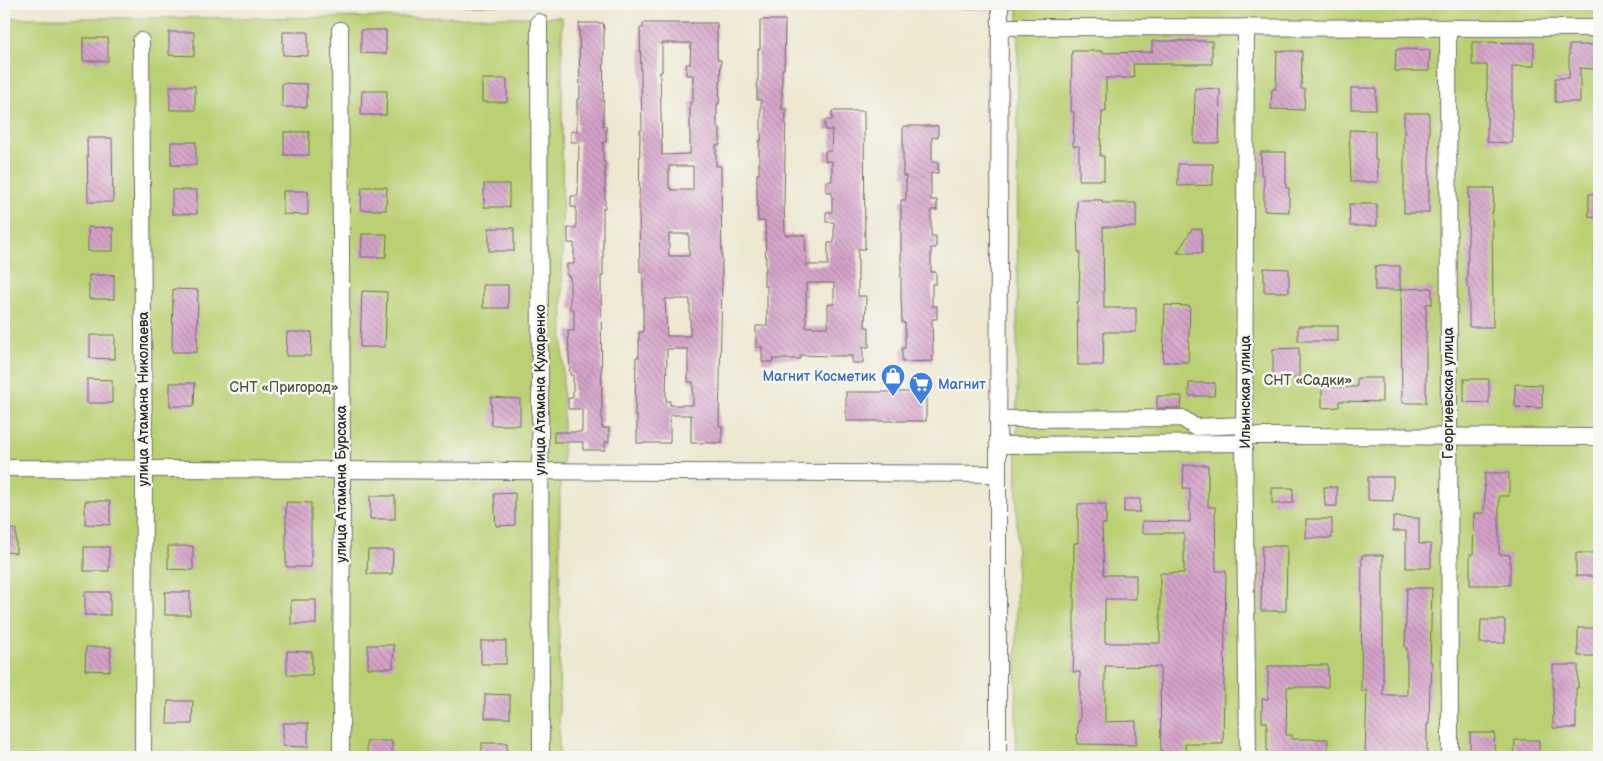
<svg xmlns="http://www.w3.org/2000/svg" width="1603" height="761" font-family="'Balsamiq Sans',sans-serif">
<defs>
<pattern id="building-back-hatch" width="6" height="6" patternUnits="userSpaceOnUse" patternTransform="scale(1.25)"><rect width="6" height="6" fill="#d6a3ca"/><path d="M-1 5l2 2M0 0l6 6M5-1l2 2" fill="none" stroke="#ae85a4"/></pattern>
</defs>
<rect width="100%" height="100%" fill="#f6f6f2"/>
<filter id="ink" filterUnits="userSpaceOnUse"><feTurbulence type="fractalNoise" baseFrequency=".02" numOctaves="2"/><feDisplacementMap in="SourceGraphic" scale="10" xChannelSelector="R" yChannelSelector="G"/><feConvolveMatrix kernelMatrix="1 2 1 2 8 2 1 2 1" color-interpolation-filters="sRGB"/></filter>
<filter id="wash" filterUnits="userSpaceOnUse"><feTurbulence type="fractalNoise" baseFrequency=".0096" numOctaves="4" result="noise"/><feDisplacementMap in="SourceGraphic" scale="20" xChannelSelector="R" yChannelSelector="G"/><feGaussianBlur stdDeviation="1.12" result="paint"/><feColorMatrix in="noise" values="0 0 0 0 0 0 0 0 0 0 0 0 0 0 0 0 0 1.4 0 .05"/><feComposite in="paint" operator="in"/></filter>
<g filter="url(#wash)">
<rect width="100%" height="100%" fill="#eee8d1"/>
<!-- green -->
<g fill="#bbd073" stroke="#737e4f">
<path d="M336 4H1016V9Z"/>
<path d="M1018 4H1599V757H1016Z"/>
<path d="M562 17 563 463 560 472 559 757H4V18Z"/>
</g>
<g id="blocks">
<!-- building -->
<g fill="url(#building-back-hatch)" fill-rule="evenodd">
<path d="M760 20H785L784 69H782V109H786L784 203 785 235H805L806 265H828V243H834V222H826V212H832V192H826V181H832V161H825V151H831L832 130H825V120H832V111H864L865 249H858V296H866L865 327H869V347H863V363H852V356H832L800 355V359H773V362H762V347H756V326H767V286H764V271H766L765 221H758L757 192V174H759V141H761V100H757V80H758V49H760ZM806 283H834V304H828V327H806Z"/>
<path d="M579 23H603L604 29 603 126H606V142H603V162H605V208H603V276H601L602 428H609V442H605V450H583V442H554V432H582V409H568V398H573V375H570L568 331H574V309H570V276H567V264H574V243H568V228H576V207H571V196H578L579 142H571V131H577V99H580Z"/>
<path d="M643 23H717V55L718 60H721L719 104H717V128H720V145H716V166H721L722 279 719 426H722V443H691V415H670V443H637V416H635L636 357H639V332H643V272H640L639 212 640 130H642L640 28H643ZM662 43H691L690 64H686V75H693V102H690V154L662 155 660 72H662ZM669 166H693V190H671V188H669ZM669 234H689V256H669ZM665 299H690V336H667ZM667 349H688V382H693V405H670V401H666Z"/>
<path d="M361 30H386V54L361 53Z"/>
<path d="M169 32H194V56L169 55Z"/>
<path d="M283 32H308V56L283 55Z"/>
<rect x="83" y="38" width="25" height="23"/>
<path d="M1152 41H1212V64H1133L1134 78H1106V112H1102L1100 156H1104V180H1079V146H1073L1074 112H1071L1072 51H1102V53L1152 52Z"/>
<path d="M1472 42 1534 43V66H1512V143L1487 142V65H1472Z"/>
<path d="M1569 45H1594V69L1580 68V102H1555V78H1569Z"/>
<path d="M1396 49 1430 50 1429 71H1395Z"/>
<path d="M1277 51H1302L1301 89H1305L1304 110 1271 109 1272 89H1276Z"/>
<rect x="482" y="79" width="25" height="23"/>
<path d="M282 83 307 84V107H282Z"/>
<rect x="170" y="86" width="25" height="24"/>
<path d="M1195 88 1220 89 1219 143H1194Z"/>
<rect x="1351" y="88" width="25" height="21"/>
<path d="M362 91H387L386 115H361Z"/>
<rect x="1404" y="113" width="25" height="100"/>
<path d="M903 126H938V137H932V162H938V173H931V200H937V210H931V236H936V248H931V272H936V284H932V306H937V319H932L933 361 902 362V348H905V323H902L901 296V200H906V176H903Z"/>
<path d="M1349 130 1375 131V160H1377L1378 182H1351Z"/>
<rect x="284" y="132" width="25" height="23"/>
<path d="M87 138H112L113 202H88Z"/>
<rect x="171" y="142" width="25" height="23"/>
<path d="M1261 152H1286V188H1289V212L1264 211V175H1261Z"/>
<path d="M1178 164H1213V185L1178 186Z"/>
<rect x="484" y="184" width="25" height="23"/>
<path d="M362 187H387L386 210H361Z"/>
<path d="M1469 188H1494L1493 212H1492L1493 327H1469V288H1467Z"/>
<rect x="172" y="190" width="25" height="24"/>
<path d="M283 191H308V215L283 214Z"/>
<path d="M1589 194H1599V218L1589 217Z"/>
<path d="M1077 200H1102V203H1136V227H1103L1104 308H1136V332H1104L1103 365H1078L1077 302H1079L1080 252H1078Z"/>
<path d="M1349 204H1377V226H1350Z"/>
<path d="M88 227 113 228V251H88Z"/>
<rect x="489" y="228" width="25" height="23"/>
<path d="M1192 229H1202V253H1177Z"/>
<path d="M362 234H387L386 257H361Z"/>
<rect x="1375" y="266" width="25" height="24"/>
<path d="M1264 268 1289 269V292H1264Z"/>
<rect x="89" y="275" width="25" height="24"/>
<rect x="483" y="285" width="25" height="23"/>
<path d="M1432 288V304H1426V403H1402L1401 289Z"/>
<path d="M173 289 198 290 197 352H172Z"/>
<path d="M362 291 387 292 385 347H360Z"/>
<path d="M1165 305 1190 306 1188 362H1163Z"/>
<rect x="1298" y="326" width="40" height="15"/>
<path d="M287 332H312L311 356H286Z"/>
<path d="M90 335H115V359L90 358Z"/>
<path d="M1299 348V378H1273V349Z"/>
<path d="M1357 378H1382V402L1339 401V407L1322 408V387H1357Z"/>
<path d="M87 379 112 380V403H87Z"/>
<path d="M1464 379H1489V403L1464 402Z"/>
<path d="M170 383H195L194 406H170Z"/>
<path d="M1189 383H1215L1214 396H1189Z"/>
<path d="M1515 384 1542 385V408L1515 407Z"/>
<rect x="846" y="392" width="80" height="29"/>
<path d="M1157 396H1182L1181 408H1157Z"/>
<path d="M491 397 520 399V425H491Z"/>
<path d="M1184 465H1208V507H1215L1216 571H1226L1223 744H1185V757H1161L1160 667 1105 666V722L1136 721V745L1077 744 1078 721H1080V672H1073L1074 650V543H1078V504H1106V524H1102L1104 575H1136V599H1105V643H1160V573H1184V533H1142V521L1190 522V488H1183Z"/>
<path d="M1485 473H1509V496H1499V554L1510 555V585H1470V554H1473L1474 513H1484Z"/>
<path d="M1368 477H1393V501L1368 500Z"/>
<path d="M1324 487H1337V506H1325Z"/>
<path d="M1272 488H1293V503L1272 504Z"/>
<path d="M515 493V525L496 526 494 494Z"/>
<rect x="370" y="496" width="25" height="23"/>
<rect x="1124" y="499" width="16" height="13"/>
<path d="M85 501H110V525L85 524Z"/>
<path d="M286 502 311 503V567H286Z"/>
<path d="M1393 517 1419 518V544H1431V568H1406V531H1393Z"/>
<rect x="1306" y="519" width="26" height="19"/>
<path d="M4 529H16V553L4 552Z"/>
<path d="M168 546H193V570L168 569Z"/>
<path d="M1262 546H1287L1286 611H1261Z"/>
<rect x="84" y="547" width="25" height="24"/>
<path d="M368 550H393L392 574H367Z"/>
<rect x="1576" y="553" width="23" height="23"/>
<path d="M1362 555H1383V695H1407V648H1405L1407 588H1432L1430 662H1432L1431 685H1430L1429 724H1427V757H1365L1367 691H1361Z"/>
<rect x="85" y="592" width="25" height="23"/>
<rect x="165" y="592" width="25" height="23"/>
<rect x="291" y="600" width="25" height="24"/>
<path d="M1481 620H1505V643H1480Z"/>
<rect x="1578" y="628" width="21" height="28"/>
<rect x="481" y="641" width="25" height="23"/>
<path d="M368 645H394L393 668H368Z"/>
<path d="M86 647H111L110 671 85 670Z"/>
<path d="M287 651 312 652V675H287Z"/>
<path d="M1307 665H1328V687H1287L1286 735H1292V739H1328V757H1267V722H1262V699H1268V666H1307Z"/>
<path d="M1553 665H1578V688H1576V728H1553Z"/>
<path d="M485 694 510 695V718H485Z"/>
<path d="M168 701H193L192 724H167Z"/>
<path d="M283 723H308V747L283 746Z"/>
<path d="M1470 733H1495L1494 756H1470Z"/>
<path d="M1515 740H1539V757H1514Z"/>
<rect x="367" y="741" width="25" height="16"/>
<rect x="482" y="743" width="25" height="14"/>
</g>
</g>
</g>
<g filter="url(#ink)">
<use href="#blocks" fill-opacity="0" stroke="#6f6d65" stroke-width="1"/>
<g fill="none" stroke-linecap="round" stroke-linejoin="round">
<defs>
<g id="minor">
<path d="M539 22 541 757"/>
<path d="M1000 27 1599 28"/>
<path d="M1246 27 1244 443 1248 757"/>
<path d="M1448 29 1450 757"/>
<path d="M340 30 342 469 341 757"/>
<path d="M141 41 144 470 143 757"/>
<path d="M998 419 1182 418 1195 427 1245 425"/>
<path d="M1245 436 1599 437"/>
<path d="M998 445 1244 443"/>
<path d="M4 468 998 474"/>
<path d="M998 757V474L1000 4"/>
</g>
</defs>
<!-- minor casing -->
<use href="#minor" stroke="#6f6d65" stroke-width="18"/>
<!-- minor -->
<use href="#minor" stroke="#fff" stroke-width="16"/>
</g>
</g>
<!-- icons -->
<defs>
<symbol id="shop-pin" viewBox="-11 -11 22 30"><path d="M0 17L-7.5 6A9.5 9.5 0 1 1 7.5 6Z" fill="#3f7fe0" stroke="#f6f6f2"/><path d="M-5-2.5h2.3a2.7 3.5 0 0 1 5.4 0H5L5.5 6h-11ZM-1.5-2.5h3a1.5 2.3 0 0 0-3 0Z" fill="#fff"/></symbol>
<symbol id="supermarket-pin" viewBox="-11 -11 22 30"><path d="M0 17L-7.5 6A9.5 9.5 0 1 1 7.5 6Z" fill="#3f7fe0" stroke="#f6f6f2"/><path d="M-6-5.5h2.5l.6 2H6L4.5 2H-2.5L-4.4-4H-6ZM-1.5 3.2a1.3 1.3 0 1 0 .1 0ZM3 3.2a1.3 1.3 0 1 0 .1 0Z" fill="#fff"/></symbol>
</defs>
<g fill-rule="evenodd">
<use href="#shop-pin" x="879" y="362" width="28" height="38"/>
<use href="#supermarket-pin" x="907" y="370" width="28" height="38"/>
</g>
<g text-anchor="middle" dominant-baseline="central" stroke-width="5" stroke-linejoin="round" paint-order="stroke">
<!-- shop labels -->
<g font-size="14" fill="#366cbe" stroke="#f6f6f2" text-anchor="end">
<text x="876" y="376">Магнит Косметик</text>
<text x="938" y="384" text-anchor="start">Магнит</text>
</g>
<!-- park labels -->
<g font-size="14" fill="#4f543d" stroke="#f6f6f2">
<text x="1308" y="380">СНТ «Садки»</text>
<text x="284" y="387">СНТ «Пригород»</text>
</g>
<!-- street labels -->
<g font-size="14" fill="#2b2b2b" stroke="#f6f6f2">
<text transform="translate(540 390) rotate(-90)">улица Атамана Кухаренко</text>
<text transform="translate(1245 392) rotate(-90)">Ильинская улица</text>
<text transform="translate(1448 393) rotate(-90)">Георгиевская улица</text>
<text transform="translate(143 399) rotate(-90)">улица Атамана Николаева</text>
<text transform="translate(341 484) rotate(-90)">улица Атамана Бурсака</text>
</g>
</g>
<!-- margin -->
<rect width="1603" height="761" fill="none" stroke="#f6f6f2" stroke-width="20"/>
</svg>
